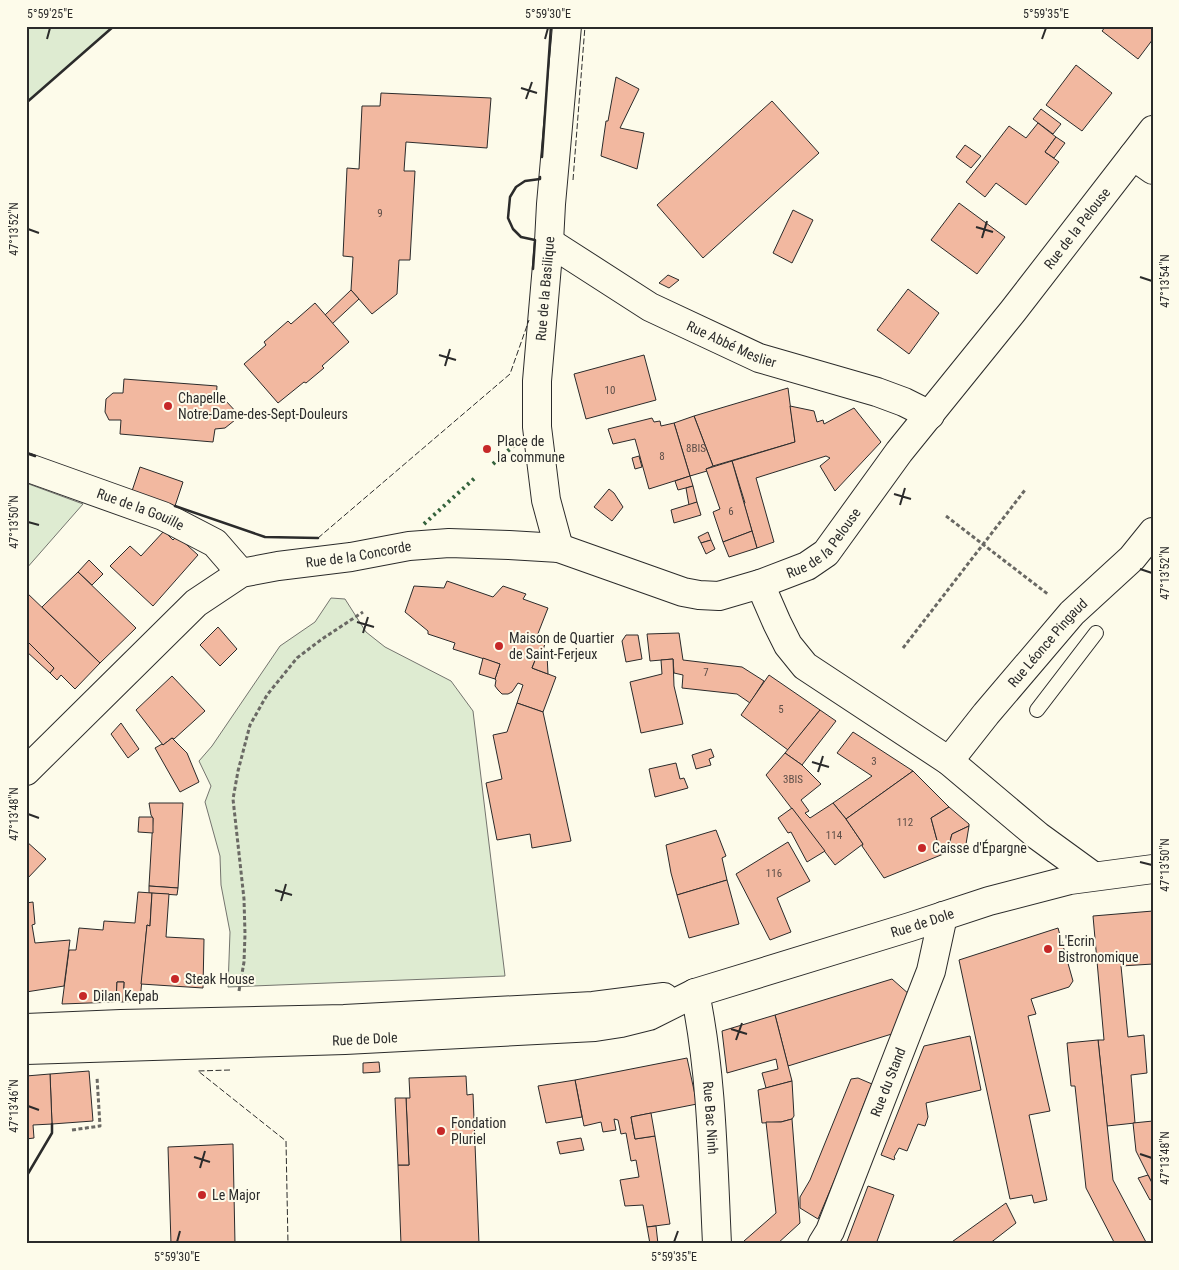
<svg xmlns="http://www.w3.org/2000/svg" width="1179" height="1270" font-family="'Roboto Condensed',sans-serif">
<rect width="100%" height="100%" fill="#fdfbea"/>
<!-- green -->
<g fill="#deebd1" stroke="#74746e">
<path d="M26 26H114L26 103Z"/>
<path d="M26 483 83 504 26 569Z"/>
<path d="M331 598 345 599 366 632 385 647 451 681 473 711 505 976 228 987 230 932 221 885 220 856 205 802 211 786 199 761 212 746 280 646 315 622Z"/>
</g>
<!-- building -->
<g fill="#f2b8a0" stroke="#2b2b2b">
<path d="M1106 26H1153V39L1138 59 1102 31Z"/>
<path d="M1076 65 1112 93 1082 131 1046 105Z"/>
<path d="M616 77 639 89 620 128 644 133 637 169 601 156 606 121H608Z"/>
<path d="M381 93 491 98 487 148 406 142 404 171H415L410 260H399L397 294 372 314 351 290 353 257 343 256 347 168 359 169 362 106H380Z"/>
<path d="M772 101 819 153 703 258 657 205Z"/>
<path d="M1041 109 1061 124 1053 134 1033 119Z"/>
<path d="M1038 123 1056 137 1045 152 1059 162 1026 205 996 183 985 197 966 182 1009 126 1026 138Z"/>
<path d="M1056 137 1065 143 1054 158 1045 152Z"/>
<path d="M965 145 981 156 971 168 956 157Z"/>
<path d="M959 203 1005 237 977 274 931 240Z"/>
<path d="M793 210 813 220 792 263 773 253Z"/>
<path d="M668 275 679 280 669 288 659 283Z"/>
<path d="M908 289 939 313 909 354 877 330Z"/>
<path d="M351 290 359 299 332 324 325 315Z"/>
<path d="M315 303 349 342 322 366 324 368 306 383 304 382 278 403 244 364 266 345 264 342 288 321 291 324Z"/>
<path d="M644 355 656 400 586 419 574 374Z"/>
<path d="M124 379 217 386 216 400H225L240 416 225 428 215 429 213 442 120 434 121 420H109L105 412 106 399 113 393H123Z"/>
<path d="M788 388 795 442 713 466 694 416Z"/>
<path d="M790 406 814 411 817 422 823 420 824 424 854 408 881 442 835 491 820 466 830 458 826 456 756 478 774 542 757 548 744 504 745 503 732 461 795 442Z"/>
<path d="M694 416 713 466 706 469 707 471 690 476 674 423Z"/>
<path d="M652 418 654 422 660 421 661 426 674 423 690 476 649 489 635 439 613 444 608 429Z"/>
<path d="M639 456 642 467 635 469 632 458Z"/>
<path d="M732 461 752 531 723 542 713 512 720 509 706 469Z"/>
<path d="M140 467 183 482 175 506 132 491Z"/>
<path d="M690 476 693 486 678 490 675 481Z"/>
<path d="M693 486 697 502 689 505 686 488Z"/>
<path d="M609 489 614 493 623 507 612 521 594 507Z"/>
<path d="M697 502 701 515 674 523 671 510Z"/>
<path d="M164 531 173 540 177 536 198 555 153 606 110 566 130 546 141 556Z"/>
<path d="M752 531 757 548 729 557 723 542Z"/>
<path d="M708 532 711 540 701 543 698 537Z"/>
<path d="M711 540 715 549 706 554 701 543Z"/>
<path d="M89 560 103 574 92 585 78 572Z"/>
<path d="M78 572 136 628 100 663 42 607Z"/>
<path d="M447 581 493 597 503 586 526 594 523 599 548 608 537 636 546 640 542 654 538 653 532 668 556 677 543 712 517 703 523 685 518 683 512 692 508 694H502L498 690 495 686 496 680 495 679 500 664 453 649 455 643 428 634V631L405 612 414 586 444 588Z"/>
<path d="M26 592 100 663 75 689 61 675 57 680 50 673 54 668 26 640Z"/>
<path d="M218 627 237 649 220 666 200 645Z"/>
<path d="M679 633 683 660 742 667 764 681 750 703 737 694 682 688 683 675 674 673 673 659 650 661 647 634Z"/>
<path d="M626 635H638L642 659 626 662 622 641Z"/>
<path d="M28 642 54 668 50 673 26 651V644Z"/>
<path d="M538 653 547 655 548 674 532 668Z"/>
<path d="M483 658 500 664 495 679 479 674Z"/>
<path d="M673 659 674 686 683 724 641 733 630 682 662 674 661 660Z"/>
<path d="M769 675 820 710 788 750 741 715Z"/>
<path d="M172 676 205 711 174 739 172 738 163 745 136 710Z"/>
<path d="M517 703 543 712 571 841 532 848 530 834 497 840 486 783 502 779 493 735 507 732Z"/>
<path d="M820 710 836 721 802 765 785 753Z"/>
<path d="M121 723 139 749 128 758 111 734Z"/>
<path d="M853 732 913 771 846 819 833 803 872 776 837 753Z"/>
<path d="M172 738 187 753 199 782 180 792 155 748 162 744 163 745Z"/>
<path d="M711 749 714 757 709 759 711 765 696 769 692 755Z"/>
<path d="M785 753 802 765 821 784 801 800 809 811 805 813 810 818 833 803 846 819 863 844 835 865 766 775Z"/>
<path d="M676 763 680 779 684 778 688 788 655 797 649 769Z"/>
<path d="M913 771 949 807 931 818 941 855 884 878 862 846 863 844 846 819Z"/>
<path d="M149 803H183L178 888 149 886 153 818 151 815Z"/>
<path d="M949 807 969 824V826L952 834 947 852 941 855 931 818Z"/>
<path d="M792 808 825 851 807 862 791 832 788 833 778 818Z"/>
<path d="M139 817H152L153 818V833L138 832Z"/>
<path d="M969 826 966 844 947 852 952 834Z"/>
<path d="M716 830 726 856 722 858 727 880 677 895 671 873 666 845Z"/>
<path d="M26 841 46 859 26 880Z"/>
<path d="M788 842 810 881 777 898 791 932 770 940 736 874Z"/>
<path d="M727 880 739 924 689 938 677 895Z"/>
<path d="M149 886 178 888 177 895 149 893Z"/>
<path d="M138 892 152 893 150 926 147 925 140 1001 123 1002 124 982H117L116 1002 62 1004 69 950H76L79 928 103 930 104 921 135 923Z"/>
<path d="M152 893 169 894 166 937 204 939 203 988 141 984 147 925 150 926Z"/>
<path d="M33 902 35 924 32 925 35 943 70 940 64 986 26 992V903Z"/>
<path d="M1153 911V964L1121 966 1128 1037 1144 1035 1147 1073 1131 1075 1135 1123 1107 1126 1098 1040H1104L1093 916Z"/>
<path d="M1058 928 1073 981 1069 987 1031 999 1036 1014 1028 1016 1050 1111 1029 1115 1047 1200 1034 1203 1032 1195 1010 1199 959 960Z"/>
<path d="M892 979 910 995 895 1033 788 1066 775 1015Z"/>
<path d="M117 982H124L123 1002H116Z"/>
<path d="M775 1015 792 1081 766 1088 762 1073 778 1069 776 1059 727 1073 722 1031Z"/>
<path d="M970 1036 981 1090 926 1103 928 1117 925 1126 918 1124 907 1151 899 1148 894 1157 895 1158 894 1160 881 1155 924 1046Z"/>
<path d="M1098 1040 1113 1180 1147 1244H1115L1086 1188 1075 1086H1071L1067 1043Z"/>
<path d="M687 1058 697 1104 631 1117 635 1139 655 1136 670 1224 647 1227 643 1205 625 1206 620 1180 639 1177 636 1160 631 1161 626 1133 621 1134 618 1120 614 1119 616 1130 603 1132 601 1122 584 1126 575 1080Z"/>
<path d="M379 1062 380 1072 363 1073V1063Z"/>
<path d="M89 1071 93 1121 52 1124 50 1074Z"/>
<path d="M50 1074 52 1124 33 1125 34 1138 26 1139V1076Z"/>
<path d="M466 1076 467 1095 473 1094 479 1244H401L398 1165H409L406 1098H410L409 1078Z"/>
<path d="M858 1078 872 1084 860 1114 862 1115 818 1219 800 1208V1197L810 1180 851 1079Z"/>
<path d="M575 1080 582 1117 546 1123 538 1086Z"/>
<path d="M792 1081 794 1116 792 1119 781 1122 762 1123 758 1090Z"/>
<path d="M395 1098H406L409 1165H398Z"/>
<path d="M651 1113 655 1136 635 1139 631 1117Z"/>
<path d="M792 1119 800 1223 777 1244H745L744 1241 776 1213 766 1122H781Z"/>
<path d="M1153 1121V1185L1136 1151 1133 1123Z"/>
<path d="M581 1138 584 1150 560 1154 557 1142Z"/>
<path d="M233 1144 235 1244H171L168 1147Z"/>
<path d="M1148 1175 1153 1185V1198L1150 1200 1138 1178Z"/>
<path d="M868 1186 894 1195 876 1244H846Z"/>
<path d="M1006 1203 1016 1223 989 1244H949Z"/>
<path d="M656 1226 658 1244H650L647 1227Z"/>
</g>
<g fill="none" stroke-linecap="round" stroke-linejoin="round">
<defs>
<path id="lane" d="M1037 710 1096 633"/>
<g id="street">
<path d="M1133 156 1153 170"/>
<path id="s1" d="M549 242 650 307 759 358 877 392 904 402 930 415"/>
<path id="s2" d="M26 467 163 516 215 543 241 573"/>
<path id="s3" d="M559 548 546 500 537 427V381L549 242 551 204 567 26"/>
<path d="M760 584 777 623 788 645 805 666 949 761 1038 836 1093 876"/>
<path id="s4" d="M949 761 986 714 1072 613 1132 558 1153 532"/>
<path id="s5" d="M26 771 196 603 241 573 278 566 351 557 409 546 449 543 509 545 559 548 683 592 699 595 719 596 760 584 807 566 826 553 899 452 1013 311 1153 130"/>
<path id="s6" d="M695 993C712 1075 713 1160 717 1244"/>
<path id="s7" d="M822 1244 830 1231 931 971 943 916"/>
</g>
<g id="secondary">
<path d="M26 1028 121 1024 344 1019 593 1006 664 997"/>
<path id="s8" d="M26 1050 345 1040 595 1027 621 1023 649 1016 695 993 910 927 989 901 1070 880 1153 869"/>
</g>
</defs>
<!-- lane casing -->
<use href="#lane" stroke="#2b2b2b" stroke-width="16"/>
<!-- street casing -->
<use href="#street" stroke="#2b2b2b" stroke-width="30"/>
<!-- secondary casing -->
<use href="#secondary" stroke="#2b2b2b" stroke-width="30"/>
<!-- path -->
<g stroke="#6a6964" stroke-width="3" stroke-dasharray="4 2.5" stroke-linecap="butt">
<path d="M946 516 1049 595"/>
<path d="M903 648 1025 490"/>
<path d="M239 991 244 962 245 934 244 899 233 799 238 771 250 725 267 695 297 658 322 639 363 612"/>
<path d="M72 1130 100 1126 97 1077"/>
</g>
<!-- lane -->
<use href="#lane" stroke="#fdfbea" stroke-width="14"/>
<!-- street -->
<use href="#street" stroke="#fdfbea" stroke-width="28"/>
<!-- secondary -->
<use href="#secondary" stroke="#fdfbea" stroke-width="28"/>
<!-- hedge -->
<g stroke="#34623c" stroke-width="4" stroke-dasharray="2.5 4" stroke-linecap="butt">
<path d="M493 464 518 442"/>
<path d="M424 524 477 476"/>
</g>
<!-- fence -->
<g stroke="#2b2b2b" stroke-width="1" stroke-dasharray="6 2.5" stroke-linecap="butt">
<path d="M573 180 585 26"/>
<path d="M318 538 510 374 529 320"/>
<path d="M230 1070 198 1071 286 1141 288 1244"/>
</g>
<!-- wall -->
<g stroke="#2b2b2b" stroke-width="2.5">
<path d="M26 103 114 26"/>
<path d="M542 157 551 26"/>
<path d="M533 269 535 240 521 237 513 229 508 218 510 197 516 187 525 181 540 179V177"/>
<path d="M26 453 35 456"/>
<path d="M175 506 265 537 318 538"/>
<path d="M26 1177 52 1133V1124"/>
</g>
</g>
<!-- ticks -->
<path fill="none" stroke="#2b2b2b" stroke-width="2" d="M47 39 50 28M545 39 548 28M1042 39 1046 28M521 88 537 93M526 99 532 82M976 227 993 232M28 229 39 233M982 238 987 221M1140 277 1152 281M439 355 456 360M445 366 450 349M894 494 911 499M900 505 905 488M28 522 39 525M1140 569 1152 573M357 622 374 627M363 633 368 617M812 762 829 767M818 772 823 756M28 814 39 818M1140 862 1152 865M275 890 292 895M281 901 286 884M731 1029 747 1034M736 1040 742 1023M28 1106 39 1110M1140 1154 1152 1158M194 1157 210 1162M200 1168 205 1151M177 1242 180 1231M674 1242 678 1231"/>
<!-- markers -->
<g fill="#c62828" stroke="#fdfbea" stroke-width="2">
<circle cx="168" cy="406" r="5"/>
<circle cx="487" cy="449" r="5"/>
<circle cx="499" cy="646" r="5"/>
<circle cx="922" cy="848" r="5"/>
<circle cx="1048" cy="949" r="5"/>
<circle cx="175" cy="979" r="5"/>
<circle cx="83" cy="996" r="5"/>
<circle cx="441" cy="1131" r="5"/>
<circle cx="202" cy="1195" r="5"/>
</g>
<g text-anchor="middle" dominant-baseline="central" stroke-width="4" stroke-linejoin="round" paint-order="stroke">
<!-- number labels -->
<g font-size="11" fill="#5d4e48">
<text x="380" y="213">9</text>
<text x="610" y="390">10</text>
<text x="696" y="448">8BIS</text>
<text x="662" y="456">8</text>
<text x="731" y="511">6</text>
<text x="706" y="672">7</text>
<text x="781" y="709">5</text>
<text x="874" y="761">3</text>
<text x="793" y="779">3BIS</text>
<text x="905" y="822">112</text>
<text x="834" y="835">114</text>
<text x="774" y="873">116</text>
</g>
<!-- street labels -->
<g font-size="14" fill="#2b2b2b" stroke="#fdfbea">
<text stroke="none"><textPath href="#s5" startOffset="1308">Rue de la Pelouse</textPath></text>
<text stroke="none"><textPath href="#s3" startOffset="262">Rue de la Basilique</textPath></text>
<text stroke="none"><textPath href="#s1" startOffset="210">Rue Abbé Meslier</textPath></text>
<text stroke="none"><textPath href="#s2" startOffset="122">Rue de la Gouille</textPath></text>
<text stroke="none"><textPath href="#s5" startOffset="902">Rue de la Pelouse</textPath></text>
<text stroke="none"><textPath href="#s5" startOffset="412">Rue de la Concorde</textPath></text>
<text stroke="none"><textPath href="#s4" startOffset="154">Rue Léonce Pingaud</textPath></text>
<text stroke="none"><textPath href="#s8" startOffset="914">Rue de Dole</textPath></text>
<text stroke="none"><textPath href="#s8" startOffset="339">Rue de Dole</textPath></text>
<text stroke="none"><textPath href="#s7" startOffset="175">Rue du Stand</textPath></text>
<text stroke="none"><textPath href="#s6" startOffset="126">Rue Bac Ninh</textPath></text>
</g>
<!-- poi labels -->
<g font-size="14" fill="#2b2b2b" stroke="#fdfbea" text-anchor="start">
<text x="178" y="398">Chapelle<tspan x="178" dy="16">Notre-Dame-des-Sept-Douleurs</tspan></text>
<text x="497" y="441">Place de<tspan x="497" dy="16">la commune</tspan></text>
<text x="509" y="638">Maison de Quartier<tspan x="509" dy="16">de Saint-Ferjeux</tspan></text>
<text x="932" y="848">Caisse d'Épargne</text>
<text x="1058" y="941">L'Ecrin<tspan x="1058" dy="16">Bistronomique</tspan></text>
<text x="185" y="979">Steak House</text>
<text x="93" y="996">Dilan Kepab</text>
<text x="451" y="1123">Fondation<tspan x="451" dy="16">Pluriel</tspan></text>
<text x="212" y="1195">Le Major</text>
</g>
</g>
<!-- border -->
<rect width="1179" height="1270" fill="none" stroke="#fdfbea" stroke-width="55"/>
<rect x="28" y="28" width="1124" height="1214" fill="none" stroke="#2b2b2b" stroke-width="2"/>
<g font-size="12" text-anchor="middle" fill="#2b2b2b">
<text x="50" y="18">5°59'25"E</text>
<text x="548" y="18">5°59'30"E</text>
<text x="1046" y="18">5°59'35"E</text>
<text transform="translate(14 229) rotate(-90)" y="4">47°13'52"N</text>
<text transform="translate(1165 281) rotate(-90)" y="4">47°13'54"N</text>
<text transform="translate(14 522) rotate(-90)" y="4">47°13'50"N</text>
<text transform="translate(1165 573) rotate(-90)" y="4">47°13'52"N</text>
<text transform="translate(14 814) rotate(-90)" y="4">47°13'48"N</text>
<text transform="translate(1165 865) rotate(-90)" y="4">47°13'50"N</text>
<text transform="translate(14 1106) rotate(-90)" y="4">47°13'46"N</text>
<text transform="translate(1165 1158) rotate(-90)" y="4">47°13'48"N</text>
<text x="177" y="1261">5°59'30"E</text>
<text x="674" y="1261">5°59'35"E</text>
</g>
</svg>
